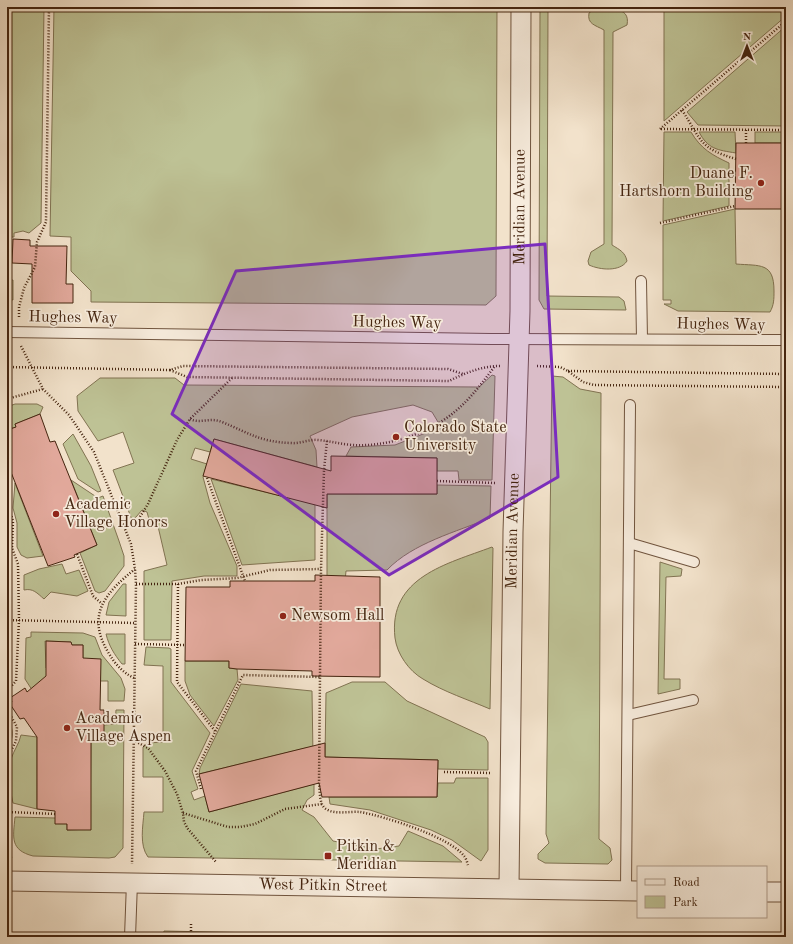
<svg xmlns="http://www.w3.org/2000/svg" width="793" height="944" font-family="'Old Standard TT',serif">
<rect width="100%" height="100%" fill="#f2e2cb"/>
<filter id="stains"><feTurbulence type="fractalNoise" baseFrequency=".005" numOctaves="4"/><feColorMatrix values="0 0 0 0 .2 0 0 0 0 .09 0 0 0 0 .02 0 0 0 .5 -.17"/></filter>
<radialGradient id="worn" r=".72"><stop offset=".6" stop-color="#630" stop-opacity="0"/><stop offset="1" stop-color="#630" stop-opacity=".3"/></radialGradient>
<!-- green -->
<g fill="#bec295" stroke="#817352">
<path d="M7 7H44L41 223 29 233 23 231 14 233V237H7Z"/>
<path d="M54 7H497L496 296 486 305 91 302V291L71 271V237L50 236Z"/>
<path d="M540 7H548L547 296 619 297 624 301 626 310 544 309 539 300Z"/>
<path d="M664 7H786V16L664 121Z"/>
<path d="M593 10C607 9 631 5 627 25L613 32 612 245C620 250 625 252 627 261 620 272 600 270 589 265L588 261 591 252 604 244V30C595 25 587 24 589 13Z"/>
<path d="M786 26V126L698 125 687 112Z"/>
<path d="M664 132H691C701 149 712 155 729 163V206L663 221Z"/>
<path d="M699 132H735L736 153C717 150 708 149 699 132Z"/>
<rect x="755" y="132" width="31" height="11"/>
<path d="M735 209 736 264C760 266 774 262 774 291 774 299 774 305 770 312L678 311 664 304H671V300H663V225Z"/>
<path d="M7 280H13V300L7 299Z"/>
<path d="M492 375 495 376 492 480H459L458 471H437V458L346 456 351 447 395 445 441 427 432 412 413 405 352 417 310 436 316 450 317 467 214 439 210 452 195 448 191 459 207 464 203 477 210 503 237 566V576H204L172 581 171 640H144V571L167 565 157 522 150 523 147 512 142 510 136 517 132 520 113 470 134 463 123 432 98 441 78 411 77 396 100 378H175L184 385 479 387Z"/>
<path d="M552 376 563 377 580 389 601 393 599 839 610 848 612 860 608 864 545 863 538 859V854L549 843 546 834Z"/>
<path d="M15 404H37L43 407 40 414 15 424 16 427 7 430V407Z"/>
<path d="M73 434 91 466 101 491 98 492 78 479 63 444Z"/>
<path d="M211 479 315 504V560L242 565Z"/>
<path d="M71 480 98 498 103 496 119 541 124 556V566L105 591 99 593 95 591 80 553 97 545Z"/>
<path d="M15 483 43 556 27 558 21 555 17 547V523L13 508Z"/>
<path d="M437 485 491 486 490 518C456 532 413 543 387 570L346 571 345 581H327V494H437Z"/>
<path d="M492 547 493 548 490 709C469 700 444 692 423 679 409 671 397 654 395 638 388 577 447 564 492 547Z"/>
<path d="M660 562 682 569 681 576 666 577 664 679H680V689L658 694Z"/>
<path d="M62 564 66 574 79 570 88 591 77 596 51 592 44 599C37 593 33 588 24 590V575L39 569Z"/>
<path d="M123 584H126V616L106 615 109 602Z"/>
<path d="M31 632 83 633 95 637 102 655 121 678 125 689 124 701H108V681H100L83 658V645H72L71 642 45 641 46 668 48 669 47 690 34 693 25 679 26 638 31 637Z"/>
<path d="M106 634H125V664H122C114 654 109 646 106 634Z"/>
<path d="M146 647 169 648 171 649V682L210 733 192 771 198 789 191 792 194 800 205 796 209 812 314 784V795L307 800 302 810 314 817 333 841 376 849 399 846 408 831 443 846 462 862 148 857C139 845 143 826 144 812H163V777H143V747L148 743 163 742V666L144 665Z"/>
<path d="M185 661H229V668L237 669 238 680 214 726 190 695 185 681Z"/>
<path d="M352 682H385L407 701 485 737 488 742V770L438 769V760L325 757 326 693Z"/>
<path d="M241 684 312 691 313 757 306 748 199 774 200 768Z"/>
<path d="M116 710H124L123 848 115 857 109 858 33 856C10 850 13 838 15 817L55 818 67 824V830L90 829 91 739 104 725 115 724Z"/>
<path d="M7 718C14 728 14 739 7 749Z"/>
<path d="M21 735 37 737V809L13 803C10 788 6 774 11 759 14 750 19 744 21 735Z"/>
<path d="M456 778H488V850L481 861 452 840 431 830 370 810 330 804 329 797H437L438 783H454Z"/>
<path d="M164 931 447 937H163Z"/>
</g>
<!-- building -->
<g fill="#e2a99c" stroke="#44240f">
<path d="M736 143H786V209H735Z"/>
<path d="M13 239 30 240V246H67L66 284H73V303H32V264L12 263Z"/>
<path d="M40 414 50 442 55 441 97 545 74 555 75 557 48 566 7 462V430L16 427 15 424Z"/>
<path d="M214 439 331 471V456L437 458V494H327V508L203 476Z"/>
<path d="M315 575 380 577V677L312 676V671L237 669 229 668V661H185L186 587H230V581H315Z"/>
<path d="M46 641 71 642 72 645H83V658L101 659 100 710H104V739H91V830H67V824H55V811L37 809V737L24 718 20 719 10 704 12 702 10 698 25 688 27 692 46 676Z"/>
<path d="M325 743V757L438 760 437 797H322L319 783 209 812 199 774Z"/>
</g>
<g fill="none" stroke-linecap="round" stroke-linejoin="round">
<defs>
<g id="service">
<path d="M641 281 642 339"/>
<path d="M7 332 491 339 786 340"/>
<path d="M629 543 694 562"/>
<path d="M628 715 693 700"/>
<path d="M626 890 630 405"/>
<path d="M130 937 132 882"/>
</g>
<g id="minor">
<path id="s1" d="M7 881 638 891"/>
<path id="s2" d="M509 888 513 532 520 311 521 7"/>
<path d="M766 892H786"/>
</g>
</defs>
<!-- service casing -->
<use href="#service" stroke="#70543e" stroke-width="12"/>
<!-- minor casing -->
<use href="#minor" stroke="#70543e" stroke-width="21"/>
<!-- path -->
<g stroke="#44240f" stroke-width="2.5" stroke-dasharray="1 2" stroke-linecap="butt">
<path d="M682 110C702 141 699 148 736 159"/>
<path d="M660 129 786 21"/>
<path d="M661 129 786 130"/>
<path d="M746 143V129"/>
<path d="M660 223 735 206"/>
<path d="M19 317V307L24 288 35 267 37 242 46 222 49 7"/>
<path d="M21 346 43 389 69 415 94 452 131 544 135 569 136 584 132 864"/>
<path d="M537 366 560 367 568 371 583 382 594 385 786 387"/>
<path d="M7 367 170 370 183 366 448 369 463 374"/>
<path d="M170 370 187 377 449 381C465 373 482 366 500 366"/>
<path d="M568 371 786 374"/>
<path d="M7 399 43 389"/>
<path d="M190 419C200 424 211 417 222 422 249 433 260 442 291 443 300 444 309 439 318 440 330 441 340 444 352 445 386 447 425 435 452 414 469 401 482 383 495 366"/>
<path d="M327 441 324 470 321 569 319 783C320 791 319 805 326 809 335 815 350 811 360 812 384 816 450 837 464 856 466 858 467 862 468 865"/>
<path d="M207 478 245 581"/>
<path d="M437 481 495 483"/>
<path d="M7 502 13 521 12 548 18 564 19 620 16 681 7 691"/>
<path d="M125 526 138 520 148 504 177 440 190 419 232 378"/>
<path d="M77 554 93 596 102 604"/>
<path d="M136 584H178L201 580 237 578 270 570 321 569"/>
<path d="M178 584 177 682 215 731"/>
<path d="M7 620 135 623"/>
<path d="M135 644 186 645"/>
<path d="M134 678C122 672 115 664 108 652 86 615 105 593 135 569"/>
<path d="M7 709 17 727 16 741 7 759"/>
<path d="M133 740 148 748 165 771 177 794 183 813 184 822 188 829 216 862"/>
<path d="M444 772 491 773"/>
<path d="M201 789 196 771 243 675 320 677"/>
<path d="M7 794 11 859"/>
<path d="M9 812 55 814"/>
<path d="M183 813 228 827H240L255 824 285 809 322 804"/>
<path d="M191 937V922"/>
</g>
<!-- service -->
<use href="#service" stroke="#f7ecdd" stroke-width="10"/>
<!-- minor -->
<use href="#minor" stroke="#f7ecdd" stroke-width="19"/>
</g>
<!-- marked area -->
<path fill="#7b2cbf" fill-opacity="0.2" stroke="#7b2cbf" stroke-width="3" stroke-linejoin="round" d="M545 244 558 477 389 575 172 414 236 271Z"/>
<!-- markers -->
<g fill="#8f2418" stroke="#f7ecdd" stroke-width="1.5">
<circle cx="761" cy="183" r="4"/>
<circle cx="396" cy="437" r="4"/>
<circle cx="56" cy="514" r="4"/>
<circle cx="283" cy="616" r="4"/>
<circle cx="67" cy="728" r="4"/>
<rect x="324" y="852" width="8" height="8" rx="2"/>
</g>
<g text-anchor="middle" dominant-baseline="central" stroke-width="3.5" stroke-linejoin="round" paint-order="stroke">
<!-- poi labels -->
<g font-size="16" fill="#44240f" stroke="#f7ecdd" text-anchor="start">
<text x="753" y="174" text-anchor="end">Duane F.<tspan x="753" dy="18">Hartshorn Building</tspan></text>
<text x="404" y="428">Colorado State<tspan x="404" dy="18">University</tspan></text>
<text x="64" y="505">Academic<tspan x="64" dy="18">Village Honors</tspan></text>
<text x="291" y="616">Newsom Hall</text>
<text x="75" y="719">Academic<tspan x="75" dy="18">Village Aspen</tspan></text>
<text x="336" y="847">Pitkin &amp;<tspan x="336" dy="18">Meridian</tspan></text>
</g>
<!-- street labels -->
<g font-size="16" fill="#44240f" stroke="#f7ecdd">
<text stroke="none"><textPath href="#s2" startOffset="681">Meridian Avenue</textPath></text>
<text transform="translate(73 318) rotate(1)">Hughes Way</text>
<text transform="translate(397 323) rotate(1)">Hughes Way</text>
<text transform="translate(721 325) rotate(1)">Hughes Way</text>
<text stroke="none"><textPath href="#s2" startOffset="357">Meridian Avenue</textPath></text>
<text stroke="none"><textPath href="#s1" startOffset="316">West Pitkin Street</textPath></text>
</g>
</g>
<!-- margin -->
<rect width="793" height="944" fill="none" stroke="#f2e2cb" stroke-width="24"/>
<rect x="8" y="8" width="777" height="928" fill="none" stroke="#44240f" stroke-width="2"/>
<rect x="12" y="12" width="769" height="920" fill="none" stroke="#44240f"/>
<!-- legend -->
<rect x="637" y="866" width="130" height="52" fill="#f7ecdd" stroke="#af9c8b"/>
<rect x="645" y="879" width="20" height="6" fill="#f7ecdd" stroke="#af9c8b"/>
<text x="673" y="886" font-size="12" fill="#44240f">Road</text>
<rect x="645" y="896" width="20" height="12" fill="#bec295" stroke="#af9c8b"/>
<text x="673" y="906" font-size="12" fill="#44240f">Park</text>
<!-- north arrow -->
<g transform="translate(747 46)" stroke="#f7ecdd" stroke-width="3" paint-order="stroke">
<path d="M0-3L7 15L0 10L-7 15Z" fill="#44240f"/>
<text y="-6" font-size="11" font-weight="bold" text-anchor="middle" fill="#44240f">N</text>
</g>
<rect width="100%" height="100%" filter="url(#stains)"/>
<rect width="100%" height="100%" fill="url(#worn)"/>
</svg>
